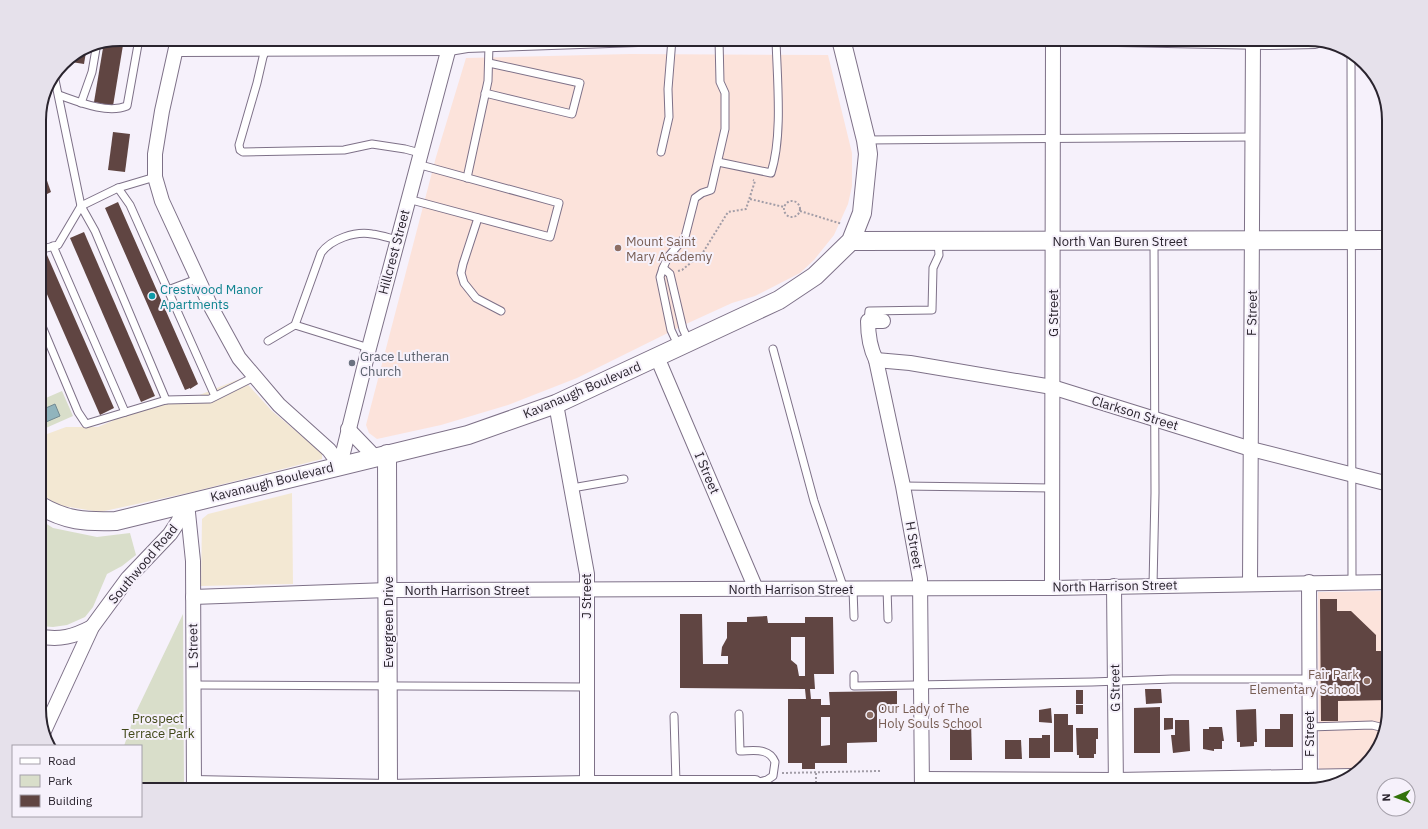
<svg xmlns="http://www.w3.org/2000/svg" width="1428" height="829" font-family="'IBM Plex Sans',sans-serif">
<rect width="100%" height="100%" fill="#f6f1fb"/>
<!-- commercial -->
<g fill="#f3e8d3">
<path d="M242 378 272 411 322 453V459L192 492 100 512 57 505 39 492V437L66 427H98L142 408 192 398Z"/>
<path d="M292 493 293 584 201 586 202 519 208 514Z"/>
</g>
<!-- education -->
<g fill="#fce3db">
<path d="M630 54 828 55 852 153V186L848 204 834 235 814 260 800 273 755 296 732 303 686 324 577 378 508 405 441 425 377 439 369 433 366 425 436 157 466 58Z"/>
<path d="M1389 591V710L1378 749 1358 770 1319 771 1318 592Z"/>
<path d="M1109 787V790H932V789Z"/>
</g>
<!-- green -->
<g fill="#d9deca">
<path d="M62 391 73 416 39 431V401Z"/>
<path d="M39 519 53 528 97 537 130 533 136 555 122 566 107 574 93 607 85 617 67 625 53 627 39 626Z"/>
<path d="M183 614 184 790H141V746H124L135 714Z"/>
</g>
<!-- water -->
<path fill="#90b4bd" stroke="#718992" d="M55 404 60 416 39 425V411Z"/>
<!-- building -->
<g fill="#604542" fill-rule="evenodd">
<path d="M120 39H124L113 106 94 102 104 42Z"/>
<path d="M87 46 84 64 65 61Z"/>
<path d="M113 132 130 134 125 172 108 170Z"/>
<path d="M39 158 51 192 39 198Z"/>
<path d="M118 202 198 384 190 389V388L185 390 105 208Z"/>
<path d="M84 232 155 396 141 402 70 238Z"/>
<path d="M47 255 114 408 100 415 39 276V258Z"/>
<path d="M1320 599H1337V611H1351L1376 635V651H1388L1389 645V700L1338 701V721H1321Z"/>
<path d="M680 614H702L703 664H728V656H721L722 647 727 638V622H747V617L767 616 768 623H805V617H833L834 674H814L815 689H810L811 699H821V705H830L829 692 897 691V710H877V742L847 743V763H815V769H802V763H788V699H806L805 689 680 688ZM791 637H805V676H799L797 665 791 660ZM821 717H830V745L821 746Z"/>
<path d="M1145 689H1161L1162 703 1146 704Z"/>
<rect x="1076" y="690" width="7" height="14"/>
<rect x="1076" y="705" width="7" height="9"/>
<path d="M1160 707V753H1134V708Z"/>
<path d="M1051 708 1052 723 1039 722V710Z"/>
<path d="M1256 709 1257 742H1254V746L1240 747V742H1237L1236 710Z"/>
<path d="M1054 714H1068V725H1073V752H1054Z"/>
<path d="M1280 714H1293V747H1265V729H1280Z"/>
<path d="M1164 718H1173V729L1164 730Z"/>
<path d="M950 720H971L972 760H950Z"/>
<path d="M1175 720H1189L1190 751 1173 753 1171 735H1175Z"/>
<path d="M1209 727H1222L1224 741H1222V749H1214V751L1203 749V729H1209Z"/>
<path d="M1076 728H1098V739H1096V754H1094V758H1079V755H1077Z"/>
<path d="M1042 735H1050V758H1029V738H1042Z"/>
<path d="M1005 740H1021L1022 759H1005Z"/>
</g>
<g fill="none" stroke-linecap="round" stroke-linejoin="round">
<defs>
<g id="service">
<path d="M270 39 263 57 257 83 239 145 240 150 243 152 344 150 372 144 405 149 420 153"/>
<path d="M1351 52 1352 582"/>
<path d="M485 93 572 114 580 83 489 63"/>
<path d="M59 95C79 102 107 114 127 106L139 39"/>
<path d="M81 103 92 72 97 43"/>
<path d="M866 140 1253 137"/>
<path d="M661 152 669 117 668 89 672 39"/>
<path d="M718 162 771 173C783 136 777 78 776 39"/>
<path d="M155 177 118 188 81 206 95 231 166 400"/>
<path d="M467 178 488 81 489 45"/>
<path d="M118 188 130 205 215 396"/>
<path d="M408 199 550 237 559 203 417 164"/>
<path d="M478 218 463 264 461 273 464 283 476 298 501 311"/>
<path d="M53 246 125 412"/>
<path d="M39 250 58 245 81 206 54 75"/>
<path d="M663 268 668 257 685 237 695 198 702 193 711 190 725 129V93L720 82 719 39"/>
<path d="M168 290 197 279"/>
<path d="M39 319 78 412 86 424 166 400 210 399 254 377"/>
<path d="M868 321 869 311 932 310 933 268 939 255 938 242"/>
<path d="M295 325 369 348"/>
<path d="M268 341 295 325 321 253C331 239 355 231 372 234 381 235 389 238 397 240"/>
<path d="M679 347 671 330 660 277 663 268 670 274 683 329 689 342"/>
<path d="M773 349 814 501 844 589"/>
<path d="M903 486 1052 488"/>
<path d="M572 488 624 479"/>
<path d="M1153 586 1155 493 1154 242"/>
<path d="M887 588 888 619"/>
<path d="M853 589 854 617"/>
<path d="M854 675V686L1092 682 1172 679H1309"/>
<path d="M194 685 586 687"/>
<path d="M739 714 740 751C753 751 769 747 775 762L773 776 767 780 755 783"/>
<path d="M674 716 676 783"/>
<path d="M1309 727 1372 725 1384 728"/>
<path d="M989 779 995 790"/>
</g>
<g id="minor">
<path d="M178 39 162 111 155 154V177L162 201 211 307 239 358 279 405 329 450 340 465"/>
<path d="M989 39H1064"/>
<path d="M1118 39 1266 42 1315 41"/>
<path d="M176 49 449 48 467 45 638 39"/>
<path d="M883 321H868C868 335 870 348 876 360L903 486 920 579 922 790"/>
<path d="M657 357 756 589"/>
<path d="M876 360 910 363 1052 387 1251 449 1389 484"/>
<path d="M556 404 587 574V790"/>
<path d="M348 429 375 457"/>
<path d="M340 465 369 348 451 40"/>
<path d="M187 503 193 561 194 790"/>
<path d="M1309 582 1310 790"/>
<path d="M1250 583 1253 42"/>
<path d="M1114 586 1116 790"/>
<path d="M1052 588 1053 39"/>
<path d="M193 597 388 590 1052 588 1389 582"/>
<path d="M39 636C59 641 75 636 92 627"/>
<path d="M44 731 92 627 128 578 170 534 178 522 186 504"/>
<path d="M922 779 1116 780 1352 776"/>
<path d="M194 783 388 787 587 783H755V790"/>
</g>
<g id="tertiary">
<path d="M851 241 1389 240"/>
<path d="M387 454 388 790"/>
<path d="M39 505C66 521 85 522 116 521L468 435 556 404 779 300 815 276 851 241 862 213 868 154 866 140 841 39"/>
</g>
</defs>
<!-- service casing -->
<use href="#service" stroke="#7e7188" stroke-width="9"/>
<!-- minor casing -->
<use href="#minor" stroke="#7e7188" stroke-width="16"/>
<!-- tertiary casing -->
<use href="#tertiary" stroke="#7e7188" stroke-width="20"/>
<!-- path -->
<g stroke="#a29da7" stroke-width="2" stroke-dasharray="2 2" stroke-linecap="butt">
<path d="M750 199 784 207"/>
<circle cx="792" cy="209" r="8"/>
<path d="M800 211 842 224"/>
<path d="M678 271 682 270 702 254 728 212 746 209 755 181 753 180"/>
<path d="M782 773 880 771"/>
<path d="M816 773V788"/>
</g>
<!-- service -->
<use href="#service" stroke="#fff" stroke-width="7"/>
<!-- minor -->
<use href="#minor" stroke="#fff" stroke-width="14"/>
<!-- tertiary -->
<use href="#tertiary" stroke="#fff" stroke-width="18"/>
</g>
<!-- markers -->
<g fill="#8d6e63" stroke="#f6f1fb" stroke-width="1.5">
<circle cx="618" cy="248" r="4"/>
<circle cx="1367" cy="681" r="4"/>
<circle cx="870" cy="715" r="4"/>
</g>
<circle fill="#0f9aa8" stroke="#f6f1fb" stroke-width="1.5" cx="152" cy="296" r="4"/>
<circle fill="#6b7280" stroke="#f6f1fb" stroke-width="1.5" cx="352" cy="363" r="4"/>
<g text-anchor="middle" dominant-baseline="central" stroke-width="4" stroke-linejoin="round" paint-order="stroke">
<!-- education labels -->
<g font-size="13" fill="#785e54" stroke="#f6f1fb" text-anchor="start">
<text x="626" y="241">Mount Saint<tspan x="626" dy="15">Mary Academy</tspan></text>
<text x="1359" y="674" text-anchor="end">Fair Park<tspan x="1359" dy="15">Elementary School</tspan></text>
<text x="878" y="708">Our Lady of The<tspan x="878" dy="15">Holy Souls School</tspan></text>
</g>
<!-- street labels -->
<g font-size="13" fill="#2a242e" stroke="#f6f1fb">
<text x="1120" y="241">North Van Buren Street</text>
<text transform="translate(394 252) rotate(-75)">Hillcrest Street</text>
<text transform="translate(1053 313) rotate(-90)">G Street</text>
<text transform="translate(1252 313) rotate(-89)">F Street</text>
<text transform="translate(582 390) rotate(-23)">Kavanaugh Boulevard</text>
<text transform="translate(1135 413) rotate(17)">Clarkson Street</text>
<text transform="translate(707 473) rotate(67)">I Street</text>
<text transform="translate(272 482) rotate(-14)">Kavanaugh Boulevard</text>
<text transform="translate(914 545) rotate(80)">H Street</text>
<text transform="translate(143 564) rotate(-50)">Southwood Road</text>
<text transform="translate(1115 586) rotate(-1)">North Harrison Street</text>
<text x="791" y="589">North Harrison Street</text>
<text x="467" y="590">North Harrison Street</text>
<text transform="translate(586 596) rotate(-90)">J Street</text>
<text transform="translate(388 622) rotate(-90)">Evergreen Drive</text>
<text transform="translate(193 646) rotate(-91)">L Street</text>
<text transform="translate(1115 688) rotate(-91)">G Street</text>
<text transform="translate(1309 734) rotate(-90)">F Street</text>
</g>
<!-- culture labels -->
<g font-size="13" fill="#0d838f" stroke="#f6f1fb" text-anchor="start">
<text x="160" y="289">Crestwood Manor<tspan x="160" dy="15">Apartments</tspan></text>
</g>
<!-- worship labels -->
<g font-size="13" fill="#5b616d" stroke="#f6f1fb" text-anchor="start">
<text x="360" y="356">Grace Lutheran<tspan x="360" dy="15">Church</tspan></text>
</g>
<!-- park labels -->
<g font-size="13" fill="#414818" stroke="#f6f1fb">
<text x="158" y="718">Prospect<tspan x="158" dy="15">Terrace Park</tspan></text>
</g>
</g>
<!-- crop -->
<path d="M0 0H1428V829H0ZM120 46H1308A74 74 0 0 1 1382 120V709A74 74 0 0 1 1308 783H120A74 74 0 0 1 46 709V120A74 74 0 0 1 120 46Z" fill="#e6e1eb" fill-rule="evenodd"/>
<path fill="none" stroke="#2a242e" stroke-width="2" d="M120 46H1308A74 74 0 0 1 1382 120V709A74 74 0 0 1 1308 783H120A74 74 0 0 1 46 709V120A74 74 0 0 1 120 46Z"/>
<!-- legend -->
<rect x="12" y="745" width="130" height="72" fill="#f6f1fb" stroke="#a49fa9"/>
<rect x="20" y="758" width="20" height="6" fill="#ffffff" stroke="#a49fa9"/>
<text x="48" y="765" font-size="12" fill="#2a242e">Road</text>
<rect x="20" y="775" width="20" height="12" fill="#d9deca" stroke="#a49fa9"/>
<text x="48" y="785" font-size="12" fill="#2a242e">Park</text>
<rect x="20" y="795" width="20" height="12" fill="#604542" stroke="#a49fa9"/>
<text x="48" y="805" font-size="12" fill="#2a242e">Building</text>
<!-- north arrow -->
<g transform="translate(1396 797) rotate(268)"><circle r="19" fill="#f6f1fb" stroke="#a49fa9"/>
<path d="M0-3L7 15L0 10L-7 15Z" fill="#33720a"/>
<text y="-6" font-size="11" font-weight="bold" text-anchor="middle" fill="#2a242e">N</text>
</g>
</svg>
